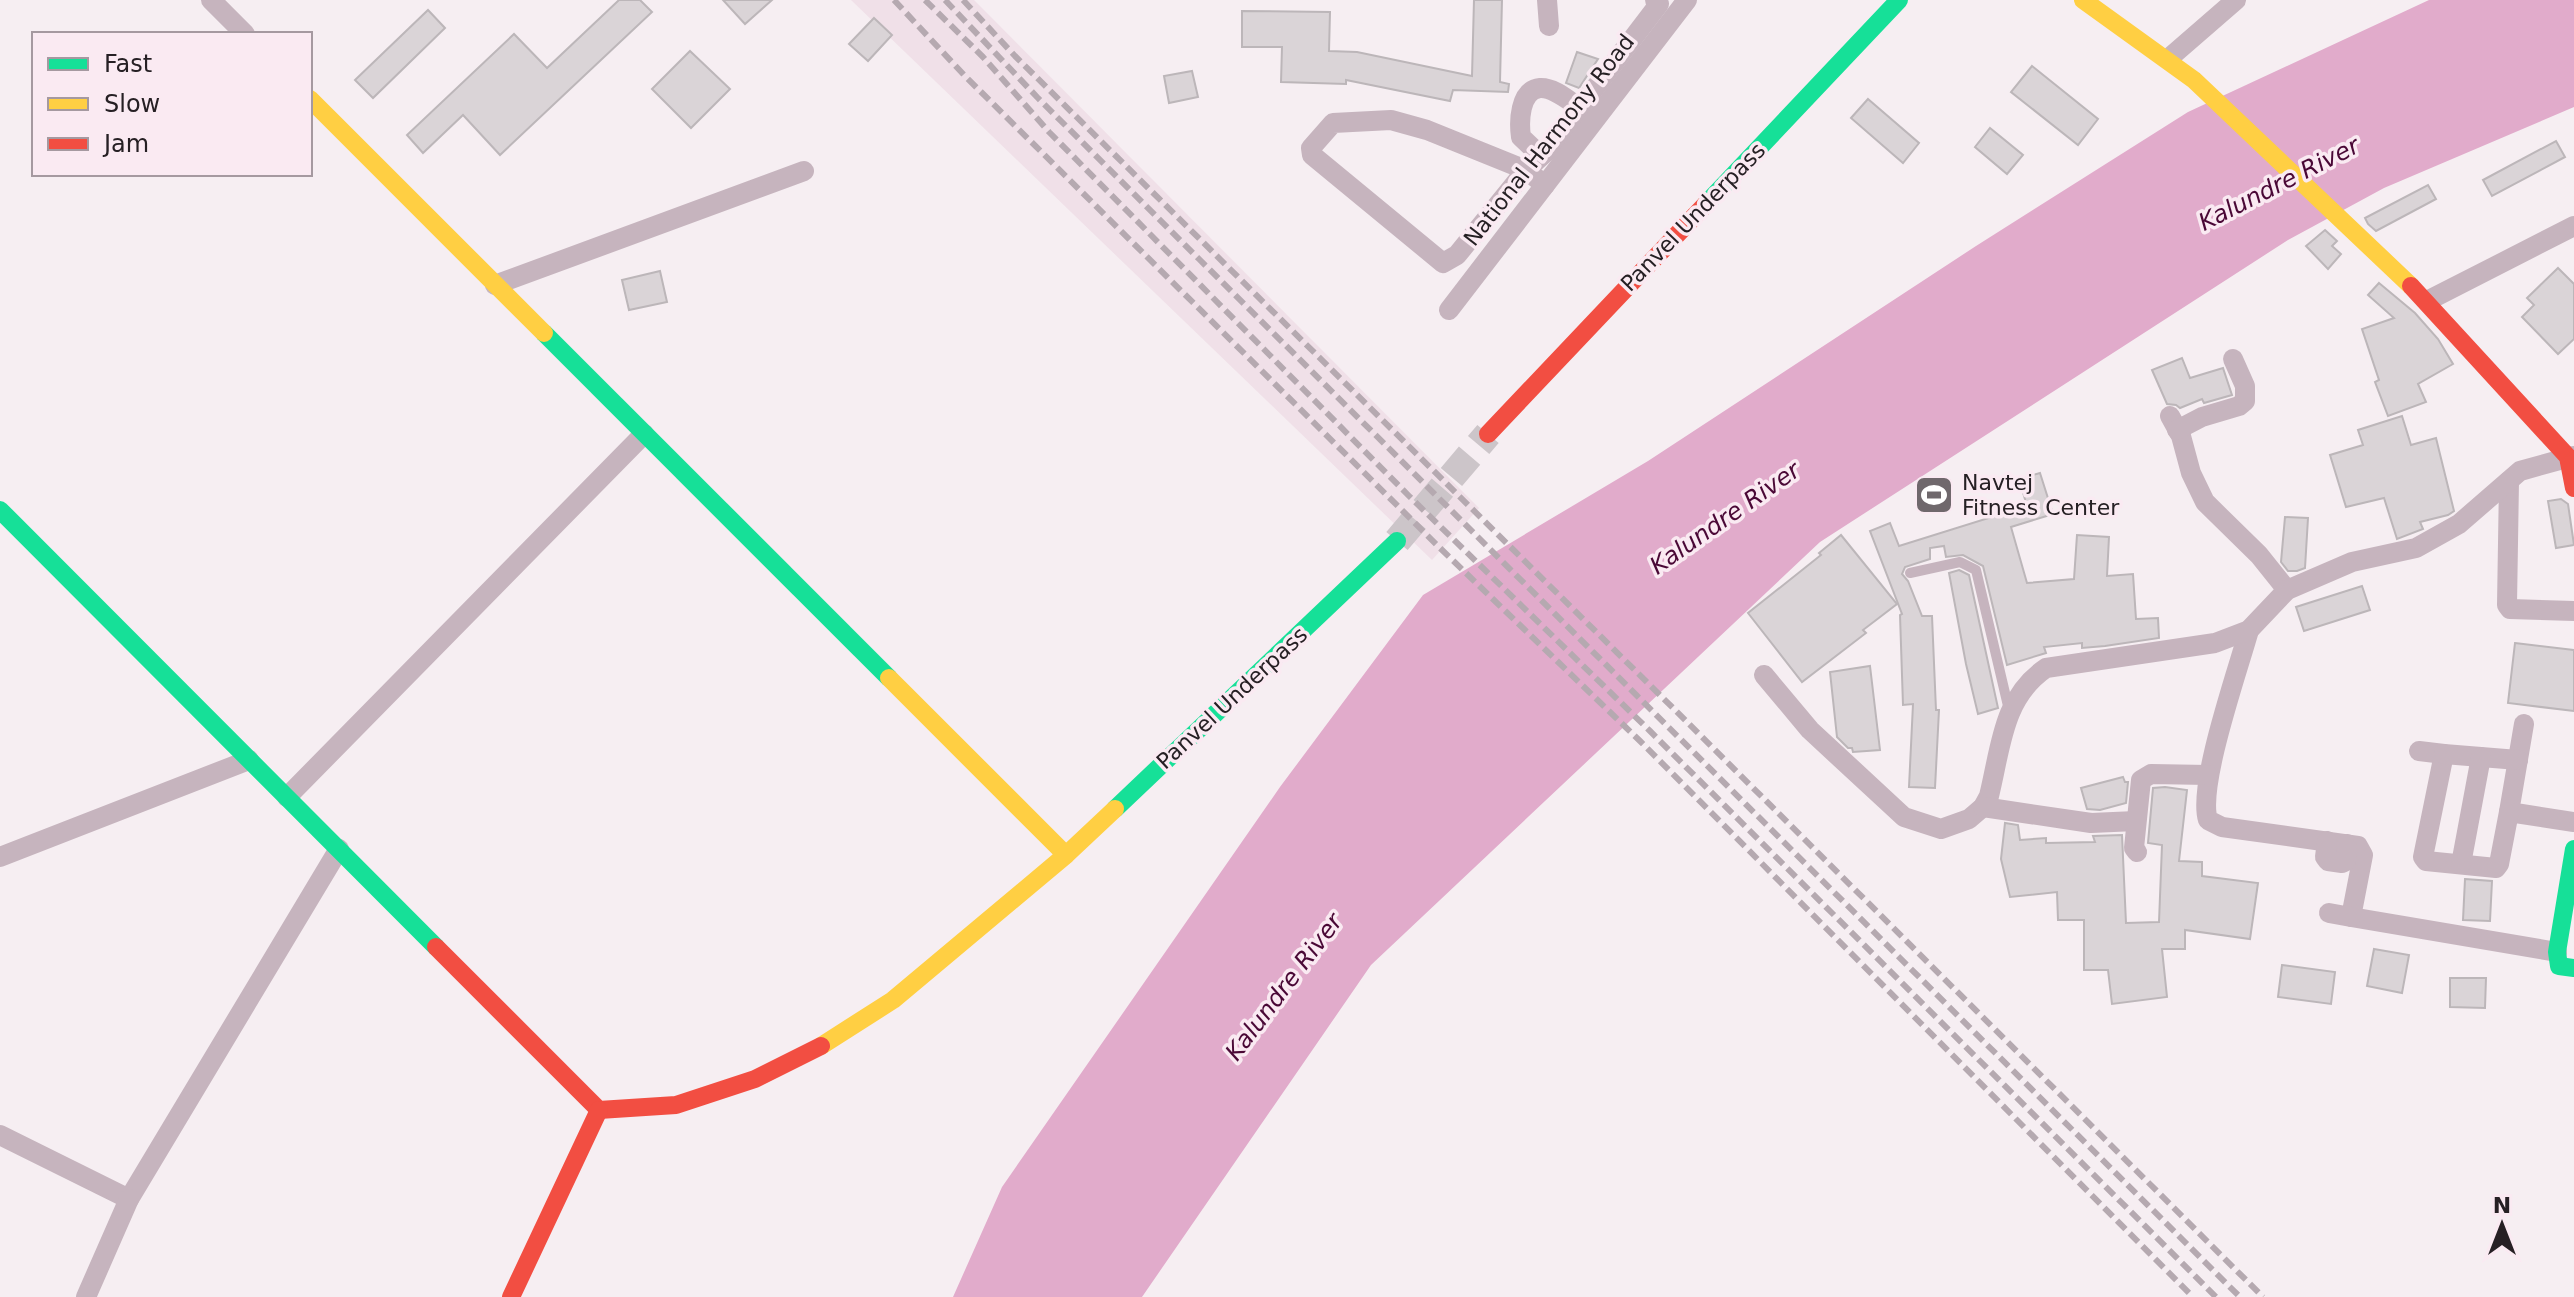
<svg xmlns="http://www.w3.org/2000/svg" width="2574" height="1297" font-family="'DejaVu Sans',sans-serif">
<rect width="100%" height="100%" fill="#f6eef2"/>
<!-- built -->
<path fill="#f0e0e8" d="M851 0H974L1479 508 1432 560Z"/>
<!-- water -->
<path fill="#e1abcb" d="M2429 0H2574V107L2384 188 2288 240 1820 542 1371 965 1142 1297H953L1002 1187 1280 787 1423 595 1648 461 1976 246 2188 112Z"/>
<!-- building -->
<g fill="#dad4d7" stroke="#bcb6b9" stroke-width="2">
<path d="M619 0H640L652 12 500 155 463 115 423 153 407 135 514 34 547 68Z"/>
<path d="M723 0H772L745 24Z"/>
<path d="M1474 0H1502L1500 82 1509 84 1508 92 1453 90 1450 101 1346 80V84L1281 82 1282 47H1242V11L1330 12 1329 51 1357 52 1472 76Z"/>
<path d="M428 10 445 28 373 98 355 80Z"/>
<path d="M874 18 892 35 868 61 849 44Z"/>
<path d="M690 51 730 89 691 128 652 89Z"/>
<path d="M1577 52 1598 59 1579 88 1566 83Z"/>
<path d="M2032 66 2098 119 2078 145 2011 92Z"/>
<path d="M1192 71 1198 97 1169 103 1164 76Z"/>
<path d="M1868 99 1919 143 1903 163 1851 118Z"/>
<path d="M1990 128 2023 155 2007 174 1975 147Z"/>
<path d="M2556 141 2565 157 2492 196 2483 180Z"/>
<path d="M2428 185 2436 199 2376 231 2368 224 2365 218Z"/>
<path d="M2325 230 2337 241 2332 246 2341 254 2328 269 2306 246Z"/>
<path d="M2558 268 2574 284V339L2558 354 2522 317 2534 305 2527 298Z"/>
<path d="M660 271 667 302 629 310 622 280Z"/>
<path d="M2379 283 2415 313 2438 339 2453 364 2418 384 2426 402 2388 416 2375 382 2379 380 2362 329 2394 318 2368 295Z"/>
<path d="M2182 358 2190 378 2223 368 2232 395 2204 403 2202 399 2180 408 2176 405 2167 404 2152 370Z"/>
<path d="M2402 416 2411 445 2436 438 2454 511 2448 515 2420 522 2423 529 2397 539 2384 498 2346 507 2330 455 2363 445 2358 430Z"/>
<path d="M2040 473 2053 514 2011 527 2027 583 2074 579 2077 535 2109 537 2107 576 2133 574 2136 619 2158 618 2159 638 2105 646 2082 648V643L2044 647 2046 653 2007 665 1983 566 1963 555 1946 557 1944 546 1930 548V559L1905 567 1902 574 1908 581 1922 616H1932L1936 710H1939L1935 788 1909 787 1913 704 1903 705 1900 615 1902 614 1870 531 1890 523 1899 546 2027 506 2019 479Z"/>
<path d="M2561 499 2568 504 2574 545 2556 548 2548 501Z"/>
<path d="M2285 517 2308 518 2305 568 2297 571H2288L2281 562Z"/>
<path d="M1841 535 1897 604 1863 630 1866 633 1802 682 1748 613 1821 555 1819 553Z"/>
<path d="M1959 570 1969 575 1998 708 1978 714 1966 664 1949 573Z"/>
<path d="M2362 586 2370 610 2304 631 2296 607Z"/>
<path d="M2515 643 2574 650V711L2508 703Z"/>
<path d="M1870 666 1880 750 1853 752 1852 748H1848L1837 737 1830 672Z"/>
<path d="M2123 777 2125 782H2128L2126 803 2100 810 2087 809 2081 788Z"/>
<path d="M2165 787 2187 790 2179 861 2202 862V876L2258 883 2250 939 2185 930V949H2162L2167 997 2112 1004 2108 970H2084V920H2058L2057 892 2010 897 2001 859 2005 823 2018 825 2020 840 2046 838V843L2095 842 2093 836 2122 835 2126 923 2159 922 2162 845 2148 843 2153 788Z"/>
<path d="M2465 879 2492 881 2490 921 2463 920Z"/>
<path d="M2374 949 2409 955 2402 993 2367 986Z"/>
<path d="M2282 965 2335 972 2331 1004 2278 997Z"/>
<path d="M2450 978H2486L2485 1008 2450 1007Z"/>
</g>
<g fill="none" stroke-linecap="round" stroke-linejoin="round">
<!-- secondary-tunnel -->
<path stroke="#ccc5c9" stroke-width="28" stroke-dasharray="28 14" stroke-linecap="butt" d="M1397 541 1488 434"/>
<!-- lane -->
<path stroke="#c6b4be" stroke-width="10" d="M1910 573 1960 562 1976 570 2009 710"/>
<!-- street -->
<g stroke="#c6b4be" stroke-width="20">
<path d="M211 0 245 34"/>
<path d="M1547 0 1549 26"/>
<path d="M2168 59 2236 0"/>
<path d="M1541 156 1521 137C1519 123 1519 90 1540 88 1554 87 1569 101 1580 108"/>
<path d="M1545 185 1526 170 1427 130 1391 120 1333 123 1311 148 1312 155 1443 263 1457 255 1526 170 1547 151 1659 4 1655 0"/>
<path d="M495 285 804 171"/>
<path d="M2427 301 2574 226"/>
<path d="M1449 310 1687 0"/>
<path d="M2170 416 2181 436 2191 473 2205 502 2259 555 2287 590"/>
<path d="M2177 430 2202 417 2239 406 2245 401V386L2233 359"/>
<path d="M2509 481 2507 605 2510 609 2574 611"/>
<path d="M2249 630C2238 670 2197 786 2208 820L2222 827 2358 846 2363 855 2351 917 2557 952"/>
<path d="M1764 675 1810 730 1904 817 1941 829 1969 819 1983 807 1989 796C2001 748 2002 698 2046 668L2215 643 2249 630 2287 590 2352 562 2416 548 2459 524 2520 471 2574 456"/>
<path d="M2524 724 2509 812 2574 822"/>
<path d="M2419 751 2444 754 2423 857 2426 861 2496 868 2499 864 2509 812"/>
<path d="M2444 754 2518 760"/>
<path d="M287 797 644 434"/>
<path d="M1983 807 2091 823 2136 821"/>
<path d="M2327 841 2325 857 2328 861 2342 863 2346 861 2347 844"/>
<path d="M2137 852 2134 848 2141 780 2151 774 2208 775"/>
<path d="M0 857 249 760"/>
<path d="M2461 864 2481 757"/>
<path d="M2329 913 2351 917"/>
<path d="M0 1135 129 1199 339 849"/>
<path d="M86 1297 129 1199"/>
</g>
<!-- fast -->
<g stroke="#16e098" stroke-width="18">
<path d="M1706 204 1899 0"/>
<path d="M544 333 889 678"/>
<path d="M0 510 436 947"/>
<path d="M1115 809 1397 541"/>
<path d="M2574 849 2557 952 2559 966 2574 968"/>
</g>
<!-- slow -->
<g stroke="#ffcf43" stroke-width="18">
<path d="M2083 0 2194 80 2411 286"/>
<path d="M310 99 544 333"/>
<path d="M889 678 1066 855"/>
<path d="M821 1046 893 1000 1066 855 1115 809"/>
</g>
<!-- jam -->
<g stroke="#f24e42" stroke-width="18">
<path d="M2411 286 2568 457 2574 488"/>
<path d="M1488 434 1706 204"/>
<path d="M436 947 599 1110 676 1105 755 1079 821 1046"/>
<path d="M511 1297 599 1110"/>
</g>
<!-- rail -->
<g stroke="#b5a9b0" stroke-width="6" stroke-dasharray="12 6" stroke-linecap="butt">
<path d="M894 0 964 75 1439 547 1640 741 2193 1297"/>
<path d="M925 0 983 57 1049 132 1409 496 1650 731 2216 1297"/>
<path d="M945 0 1037 97 1199 259 2240 1297"/>
<path d="M963 0 1015 56 1673 708 2263 1297"/>
</g>
</g>
<!-- icons -->
<defs>
<symbol id="stadium-square" viewBox="-11 -11 22 22"><rect x="-9" y="-9" width="18" height="18" rx="4" fill="#6f686c" stroke="#faeaf2"/><path d="M0-5a6.5 5 0 1 0 0 10a6.5 5 0 1 0 0-10ZM-3.5-1.8h7v3.6h-7Z" fill="#fff"/></symbol>
</defs>
<g fill-rule="evenodd">
<use href="#stadium-square" x="1912" y="473" width="44" height="44"/>
</g>
<g text-anchor="middle" dominant-baseline="central" stroke-width="7" stroke-linejoin="round" paint-order="stroke">
<!-- street labels -->
<g font-size="22" fill="#262024" stroke="#faeaf2">
<text transform="translate(1549 140) rotate(-52)">National Harmony Road</text>
<text transform="translate(1693 217) rotate(-46)">Panvel Underpass</text>
<text transform="translate(1232 698) rotate(-43)">Panvel Underpass</text>
</g>
<!-- poi labels -->
<g font-size="22" fill="#262024" stroke="#faeaf2" text-anchor="start">
<text x="1962" y="482">Navtej<tspan x="1962" dy="25">Fitness Center</tspan></text>
</g>
<!-- water labels -->
<g font-size="24" font-style="italic" fill="#4a0836" stroke="#faeaf2">
<text transform="translate(2279 184) rotate(-27)">Kalundre River</text>
<text transform="translate(1725 518) rotate(-35)">Kalundre River</text>
<text transform="translate(1284 987) rotate(-53)">Kalundre River</text>
</g>
</g>
<!-- legend -->
<rect x="32" y="32" width="280" height="144" fill="#faeaf2" stroke="#a599a0" stroke-width="2"/>
<rect x="48" y="58" width="40" height="12" fill="#16e098" stroke="#a599a0" stroke-width="2"/>
<text x="104" y="72" font-size="24" fill="#262024">Fast</text>
<rect x="48" y="98" width="40" height="12" fill="#ffcf43" stroke="#a599a0" stroke-width="2"/>
<text x="104" y="112" font-size="24" fill="#262024">Slow</text>
<rect x="48" y="138" width="40" height="12" fill="#f24e42" stroke="#a599a0" stroke-width="2"/>
<text x="104" y="152" font-size="24" fill="#262024">Jam</text>
<!-- north arrow -->
<g transform="translate(2502 1225)" stroke="#faeaf2" stroke-width="6" paint-order="stroke">
<path d="M0-6L14 30L0 20L-14 30Z" fill="#262024"/>
<text y="-12" font-size="22" font-weight="bold" text-anchor="middle" fill="#262024">N</text>
</g>
</svg>
